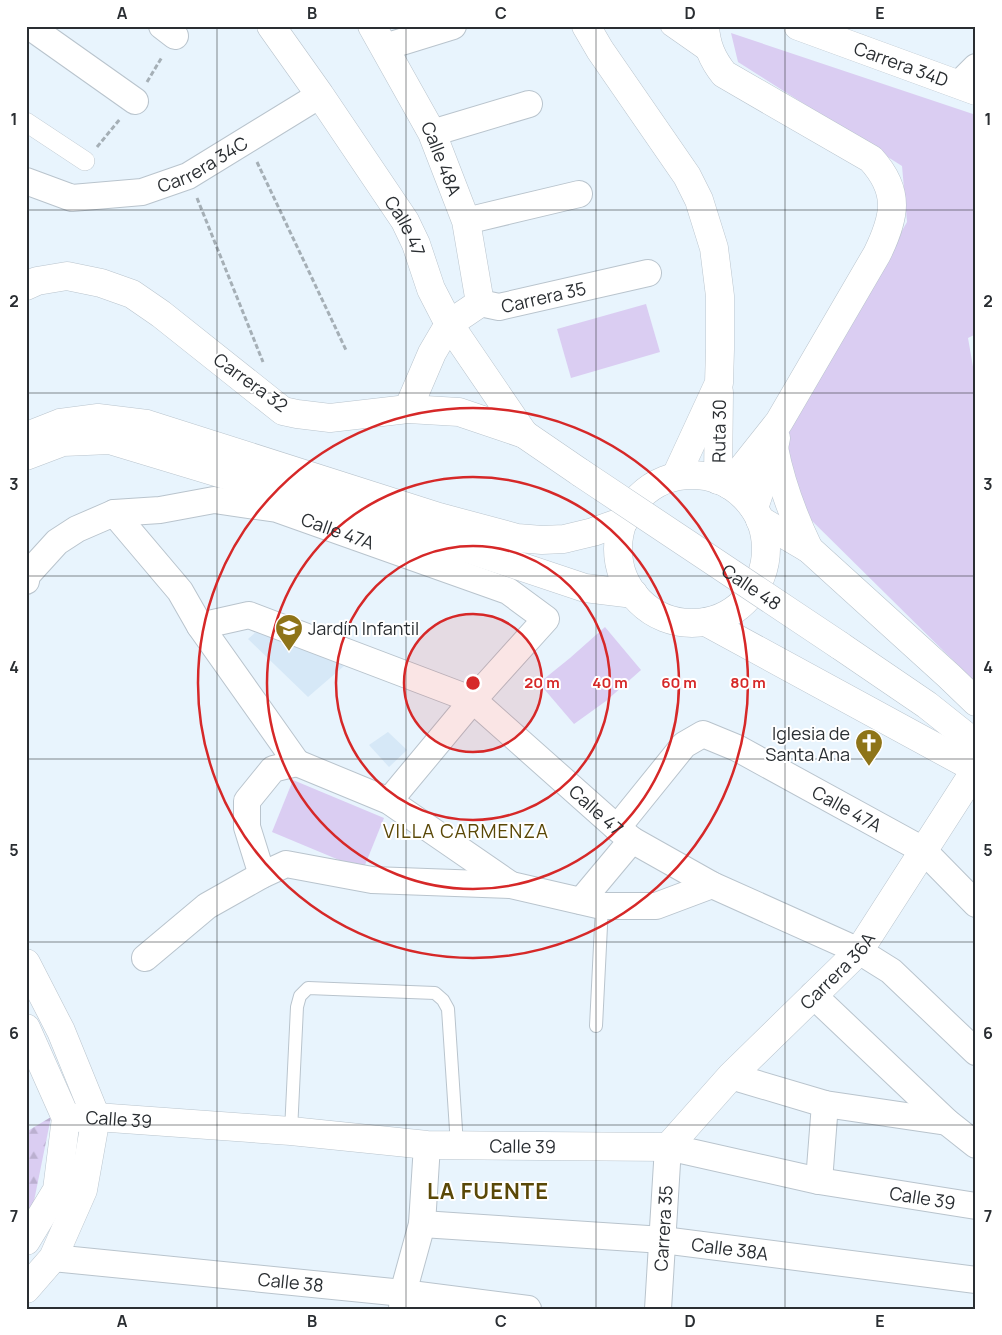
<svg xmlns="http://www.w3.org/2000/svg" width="1002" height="1335" font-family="Manrope,sans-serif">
<defs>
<pattern id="forest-firs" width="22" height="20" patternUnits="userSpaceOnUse" patternTransform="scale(1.25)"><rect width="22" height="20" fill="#dacdf2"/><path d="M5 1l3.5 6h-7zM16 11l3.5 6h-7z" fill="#bbb0d0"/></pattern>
</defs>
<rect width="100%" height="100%" fill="#e8f4fd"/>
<!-- built -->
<g fill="#d6e8f7">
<path d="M263 626 344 666 308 697 248 639Z"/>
<path d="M388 732 407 750 389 767 369 745Z"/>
</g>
<!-- grass -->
<g fill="#dacdf2">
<path d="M731 33 976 115V334L968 338 976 384V681L972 679 805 514 782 440 907 222 902 166 738 62Z"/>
<path d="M646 304 660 352 571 378 557 329Z"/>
<path d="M605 627 641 670 606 701 574 724 539 683 570 658Z"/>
<path d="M293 780 384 818 363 870 272 832Z"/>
</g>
<!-- forest -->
<path fill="url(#forest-firs)" d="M51 1117 33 1206 26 1214V1132Z"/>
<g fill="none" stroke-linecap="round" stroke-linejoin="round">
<defs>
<g id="service">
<path d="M596 1026 602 906"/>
<path d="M291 1131 297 1007 300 996 308 988 435 993 443 1000 448 1009 457 1145"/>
</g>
<g id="pedestrian">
<path d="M670 26 710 54"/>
<path d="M26 122 85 161"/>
</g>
<g id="minor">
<path d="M29 26 135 101"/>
<path d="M162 26 175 36"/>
<path d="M385 47 453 26"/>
<path d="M959 84 976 67"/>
<path d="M432 133 529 104"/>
<path id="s1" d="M26 181 72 198 142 192 188 176 320 95"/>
<path d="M466 221 579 194"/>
<path id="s2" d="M480 303 499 307 648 273"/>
<path d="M114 513 180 591 200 626 297 763"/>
<path id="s3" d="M26 581 27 575 57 542 77 529 114 513 160 510 214 500 277 509 508 591 546 619 473 700 389 801"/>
<path id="s4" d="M200 626 249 615 473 700 617 828 632 840 712 885 859 951 891 971 976 1052"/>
<path d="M297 763 389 801 511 885"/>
<path id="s5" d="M617 828 684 745 703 734 737 748 923 850 976 904"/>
<path d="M262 875 247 827V801L273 769 297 763"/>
<path d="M581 901 632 840"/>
<path d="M145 958 207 906 262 875 286 864 372 880 511 885 602 906H656L712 885"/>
<path d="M813 995 947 1122 976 1145"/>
<path d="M731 1076 825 1104 947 1122"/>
<path d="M819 1181 825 1104"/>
<path id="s6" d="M422 1224 663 1240 976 1280"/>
<path id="s7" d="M53 1258 403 1293 528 1309"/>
<path d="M402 1309 403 1293 422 1224 427 1145"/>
<path id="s8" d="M658 1309 668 1147 819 1181 976 1206"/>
</g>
<g id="tertiary">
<path id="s9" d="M372 26 432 133 466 221 480 303 449 324"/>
<path d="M705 26C706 45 712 59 724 74L871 159C901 192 895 217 877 254L779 422 729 485"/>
<path id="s10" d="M798 26 976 91"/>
<path d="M754 508 774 448 776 438"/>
<path id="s11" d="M73 1118 96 1117 291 1131 427 1145 668 1147 731 1076 859 951 976 769"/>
</g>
<g id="secondary">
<path id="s12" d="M271 26 320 95 405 221 416 244 431 289 449 324 524 434"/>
<path d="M586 26 600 50 687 176 699 200 714 248 720 296V349L719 383 676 476"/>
<path d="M26 286 37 281 67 276 101 283 132 294 161 314 283 411 297 414 330 418 408 409 459 412 524 434 581 473"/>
<path d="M408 409 432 353 449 324"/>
<path d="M27 436 60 423 98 418 147 424 439 517 517 538 542 540 564 539 593 532 624 521"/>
<path d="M774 448C781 484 793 516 809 549"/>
<path d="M26 456 63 442 110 440 435 538 585 588 634 594"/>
<circle cx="692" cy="549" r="74"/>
<path id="s13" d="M718 480 719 392"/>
<path d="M760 520 809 549 949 676 976 702"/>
<path d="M706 622 976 769"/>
<path d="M839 645 927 705 976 744"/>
<path d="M26 963 61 1031 96 1117 83 1190 53 1258 26 1289"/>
<path d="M26 1028 66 1118 57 1190 26 1241"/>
</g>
</defs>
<!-- service casing -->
<use href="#service" stroke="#b9c4cd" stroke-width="14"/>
<!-- pedestrian casing -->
<use href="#pedestrian" stroke="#b9c4cd" stroke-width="20"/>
<!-- minor casing -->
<use href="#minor" stroke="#b9c4cd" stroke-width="28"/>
<!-- tertiary casing -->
<use href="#tertiary" stroke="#b9c4cd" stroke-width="29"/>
<!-- secondary casing -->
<use href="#secondary" stroke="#b9c4cd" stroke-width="29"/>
<!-- path -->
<g stroke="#a5afb6" stroke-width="3" stroke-dasharray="5 2.5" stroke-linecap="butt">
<path d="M147 82 162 57"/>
<path d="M97 147 120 119"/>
<path d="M257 162 346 350"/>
<path d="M197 198 263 362"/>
</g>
<!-- service -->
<use href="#service" stroke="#fff" stroke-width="12"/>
<!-- pedestrian -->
<use href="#pedestrian" stroke="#fff" stroke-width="19"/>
<!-- minor -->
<use href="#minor" stroke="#fff" stroke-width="26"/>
<!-- tertiary -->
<use href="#tertiary" stroke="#fff" stroke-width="28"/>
<!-- secondary -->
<use href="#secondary" stroke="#fff" stroke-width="28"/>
<defs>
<g id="secondary-bridge">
<path id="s14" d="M581 473 839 645"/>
</g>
</defs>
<!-- secondary-bridge casing -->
<use href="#secondary-bridge" stroke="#b9c4cd" stroke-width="29" stroke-linecap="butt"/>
<!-- secondary-bridge -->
<use href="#secondary-bridge" stroke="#fff" stroke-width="28"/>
</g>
<!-- grid -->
<path fill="none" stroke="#2a2e32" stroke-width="1" stroke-opacity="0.55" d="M217 26V1309M406 26V1309M596 26V1309M785 26V1309M26 210H976M26 393H976M26 576H976M26 759H976M26 942H976M26 1125H976"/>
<!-- distance rings -->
<circle cx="473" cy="683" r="69" fill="#d62828" fill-opacity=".12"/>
<g fill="none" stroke="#d62828" stroke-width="2.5">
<circle cx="473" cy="683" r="69"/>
<circle cx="473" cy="683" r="137"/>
<circle cx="473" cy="683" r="206"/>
<circle cx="473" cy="683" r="275"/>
</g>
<!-- icons -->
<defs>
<symbol id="school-pin" viewBox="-11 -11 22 30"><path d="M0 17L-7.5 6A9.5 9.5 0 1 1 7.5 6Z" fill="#8e7418" stroke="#fff"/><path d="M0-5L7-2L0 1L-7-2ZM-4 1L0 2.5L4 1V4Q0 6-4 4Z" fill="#fff"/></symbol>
<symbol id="church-pin" viewBox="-11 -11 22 30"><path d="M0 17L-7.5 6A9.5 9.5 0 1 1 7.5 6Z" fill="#8e7418" stroke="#fff"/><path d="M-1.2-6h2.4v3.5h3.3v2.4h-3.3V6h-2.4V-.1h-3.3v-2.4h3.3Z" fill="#fff"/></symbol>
</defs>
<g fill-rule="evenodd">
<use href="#school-pin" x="273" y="612" width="32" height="43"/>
<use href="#church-pin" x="853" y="727" width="32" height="43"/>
</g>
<g text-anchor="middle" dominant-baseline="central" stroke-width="4" stroke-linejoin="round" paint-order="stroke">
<!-- street labels -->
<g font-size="18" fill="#2a2e32" stroke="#fff">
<text stroke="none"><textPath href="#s10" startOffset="110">Carrera 34D</textPath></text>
<text stroke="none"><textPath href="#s9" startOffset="150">Calle 48A</textPath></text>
<text stroke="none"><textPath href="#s1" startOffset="186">Carrera 34C</textPath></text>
<text stroke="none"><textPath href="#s12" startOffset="241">Calle 47</textPath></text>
<text stroke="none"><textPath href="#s2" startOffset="65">Carrera 35</textPath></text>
<text transform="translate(251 382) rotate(36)">Carrera 32</text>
<text stroke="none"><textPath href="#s13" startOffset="49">Ruta 30</textPath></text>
<text stroke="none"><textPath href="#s3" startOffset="344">Calle 47A</textPath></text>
<text stroke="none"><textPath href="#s14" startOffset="205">Calle 48</textPath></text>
<text stroke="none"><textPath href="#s5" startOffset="291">Calle 47A</textPath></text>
<text stroke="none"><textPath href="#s4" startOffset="455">Calle 47</textPath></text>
<text stroke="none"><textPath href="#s11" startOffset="841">Carrera 36A</textPath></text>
<text stroke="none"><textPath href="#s11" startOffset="46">Calle 39</textPath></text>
<text stroke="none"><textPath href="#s11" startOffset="451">Calle 39</textPath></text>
<text stroke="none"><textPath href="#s8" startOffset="422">Calle 39</textPath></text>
<text stroke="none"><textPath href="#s8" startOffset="81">Carrera 35</textPath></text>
<text stroke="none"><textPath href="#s6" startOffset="309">Calle 38A</textPath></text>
<text stroke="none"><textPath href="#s7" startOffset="239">Calle 38</textPath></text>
</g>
<!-- poi labels -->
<g font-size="18" fill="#2a2e32" stroke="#fff" text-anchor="start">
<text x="308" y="628">Jardín Infantil</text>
<text x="850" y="733" text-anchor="end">Iglesia de<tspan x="850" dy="21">Santa Ana</tspan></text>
</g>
<!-- neighbourhood labels -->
<g font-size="19" letter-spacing="1" fill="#5a4807" stroke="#fff">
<text x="466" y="831">VILLA CARMENZA</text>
</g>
<!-- district labels -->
<g font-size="22" font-weight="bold" letter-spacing="1" fill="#5a4807" stroke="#fff">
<text x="488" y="1191">LA FUENTE</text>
</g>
</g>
<circle cx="473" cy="683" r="8" fill="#d62828" stroke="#fff" stroke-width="2.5"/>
<g font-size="15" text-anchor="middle" font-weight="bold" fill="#d62828" stroke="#fff" stroke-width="4" stroke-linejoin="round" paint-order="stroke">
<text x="542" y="688">20 m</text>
<text x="610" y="688">40 m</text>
<text x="679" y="688">60 m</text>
<text x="748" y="688">80 m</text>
</g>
<!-- border -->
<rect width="1002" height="1335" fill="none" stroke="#ffffff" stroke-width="55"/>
<rect x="28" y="28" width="946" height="1280" fill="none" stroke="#2a2e32" stroke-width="2"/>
<g font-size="16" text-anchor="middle" font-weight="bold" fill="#2a2e32">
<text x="122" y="19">A</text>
<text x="312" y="19">B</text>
<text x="501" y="19">C</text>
<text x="690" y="19">D</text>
<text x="880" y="19">E</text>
<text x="14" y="125">1</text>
<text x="988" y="125">1</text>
<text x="14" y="307">2</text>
<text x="988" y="307">2</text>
<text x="14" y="490">3</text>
<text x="988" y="490">3</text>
<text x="14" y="673">4</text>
<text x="988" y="673">4</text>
<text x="14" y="856">5</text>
<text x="988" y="856">5</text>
<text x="14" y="1039">6</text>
<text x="988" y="1039">6</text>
<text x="14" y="1222">7</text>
<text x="988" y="1222">7</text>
<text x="122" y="1327">A</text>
<text x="312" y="1327">B</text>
<text x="501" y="1327">C</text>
<text x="690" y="1327">D</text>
<text x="880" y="1327">E</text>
</g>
</svg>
